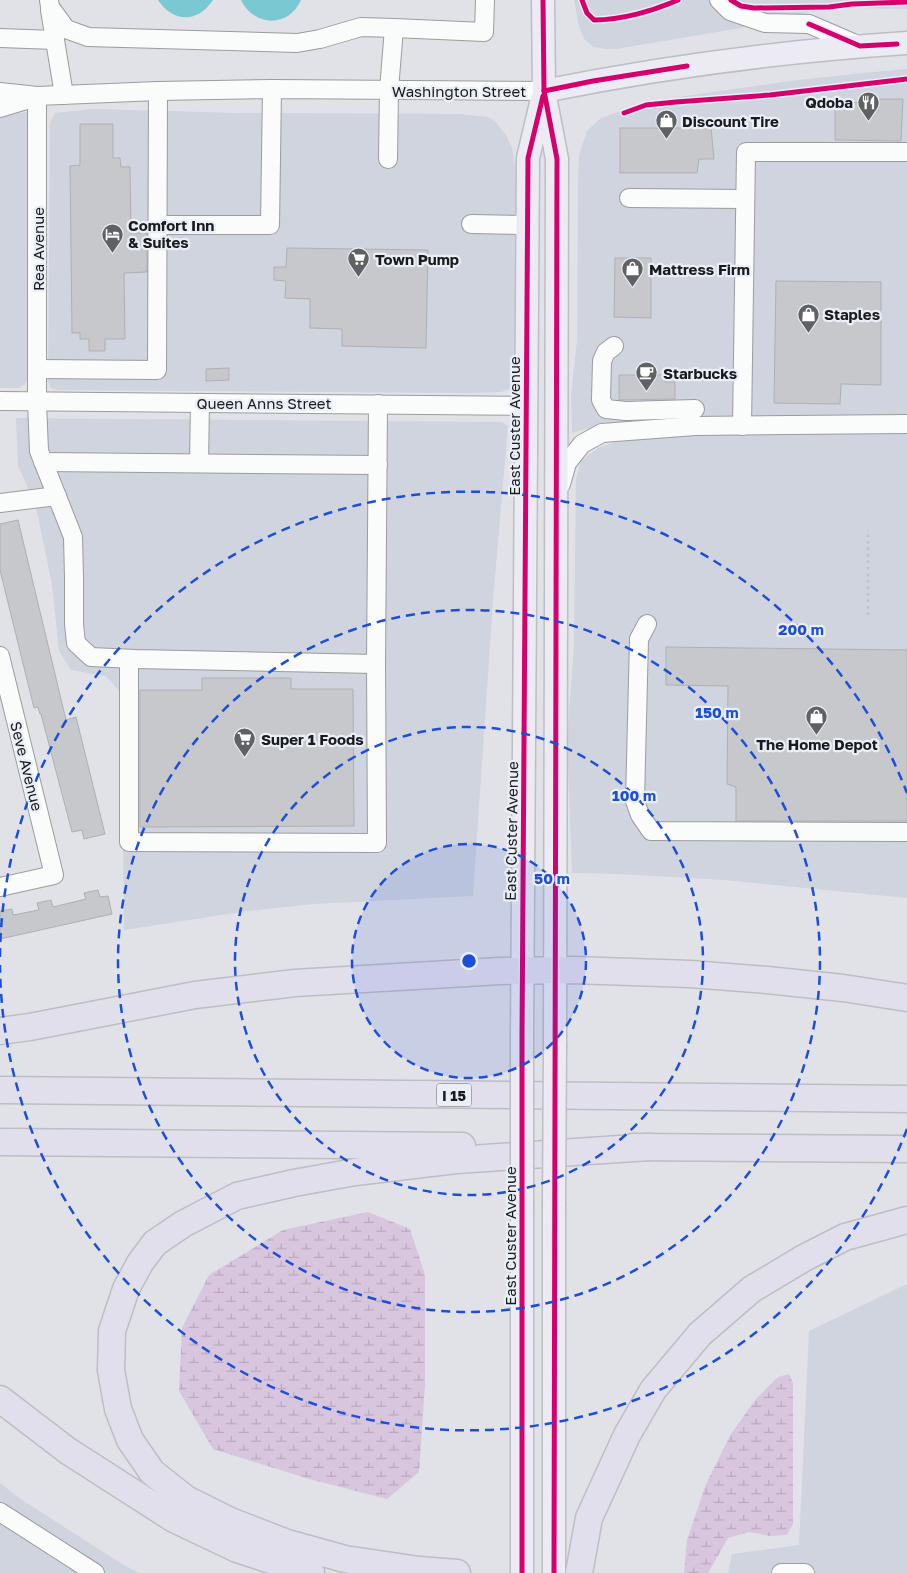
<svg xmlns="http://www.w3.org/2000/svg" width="907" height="1573" font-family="'Golos Text',sans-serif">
<defs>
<pattern id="wetland-marsh" width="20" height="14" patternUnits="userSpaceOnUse" patternTransform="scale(1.25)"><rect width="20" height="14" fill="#d8c5de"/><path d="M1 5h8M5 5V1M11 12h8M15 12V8" fill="none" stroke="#b9a9be"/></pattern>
</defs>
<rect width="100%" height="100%" fill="#e0e2e7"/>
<!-- built -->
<g fill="#cfd4de">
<path d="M574 0H907V9L855 8 810 12 747 27 616 49H606L594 47 585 40 579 27Z"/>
<path d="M907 69V416H763L633 423H607L572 433 571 396 577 340 578 179 579 155 587 131 601 118 637 105 692 95 790 81 853 74Z"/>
<path d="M93 109 238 113 460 114 488 117 495 121 506 135 512 148 516 170 517 373 513 388 501 392 469 393 58 390 51 388 48 381 50 123 55 113Z"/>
<path d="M29 112 28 378 25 384 19 388H0V115Z"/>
<path d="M16 418 491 422H502L508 426 493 600 473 896 313 904 241 912 124 930 121 693 106 676 71 670 59 651 52 584 35 503 18 466Z"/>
<path d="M676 433 907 434V898L724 880 619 874 572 873 567 741 574 644 576 479 581 461 598 448 616 442Z"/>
<path d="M907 1284V1573H728L732 1554 799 1545 809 1331Z"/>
<path d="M0 1483 19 1498 122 1564 140 1573H0Z"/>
</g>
<!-- wetland -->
<g fill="url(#wetland-marsh)">
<path d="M368 1212 410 1229 425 1275V1384L419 1472 387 1499 309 1479 213 1449 179 1391 182 1328 209 1275 283 1230Z"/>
<path d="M789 1374 793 1383V1524L787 1535 770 1536 749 1532 728 1538 708 1573H684L687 1540 706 1484 731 1434 756 1399 778 1377Z"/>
</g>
<!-- water -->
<g fill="#79c9d3">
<path d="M158 0H213C198 23 173 23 158 0Z"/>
<path d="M241 0H301C289 28 254 27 241 0Z"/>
</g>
<!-- building -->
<g fill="#c6c8cb" stroke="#aeb0b3">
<path d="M870 99H903L901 141 835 140V102L870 103Z"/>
<path d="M80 124H113V158H120L121 167H130L131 233H147V272L124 273 125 339H105V351H89V339H80V333H72L70 166 80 165Z"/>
<path d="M620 128H711L714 159H699L697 173H620Z"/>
<path d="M287 248 428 250 426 348 342 346V329L310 328V299L285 298 286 281 274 280V267H286Z"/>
<path d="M615 258H651V318L614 317Z"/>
<path d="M776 281 881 282V385L841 384 840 404 774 403Z"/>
<path d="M229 368V380L206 381V369Z"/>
<path d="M619 375H665V382H675V399L619 400Z"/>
<path d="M18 520 66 720 76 717 105 834 84 839 82 830 72 832 41 714H40L38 707 34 708 0 570V524Z"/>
<path d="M666 647 907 650V821H736V787L727 784 728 686 666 685Z"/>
<path d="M202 678H291V689H353L354 826 140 827V690H202Z"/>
<path d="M98 890 100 897 108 896 112 914 0 939V911L12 909 13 915 39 910 37 903 51 900 53 907 86 899 84 893Z"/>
</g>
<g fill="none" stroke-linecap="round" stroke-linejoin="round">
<defs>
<g id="minor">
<path d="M49 0 50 7 66 29 88 37 297 43 320 39 361 27 394 28 389 90 388 159"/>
<path d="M719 0 730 11 765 23 809 24 860 46"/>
<path d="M50 10 64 95"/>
<path d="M394 28 484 32 485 0"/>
<path d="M0 38 55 40"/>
<path d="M0 92 37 96 158 91 272 89 544 91"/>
<path d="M37 96V402L39 451 73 537 74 577V624L76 643 91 657 135 659 376 664 378 404"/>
<path d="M0 108 30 99"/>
<path d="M629 198 745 199"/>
<path d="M471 224 528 225"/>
<path d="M158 225H270L272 89"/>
<path d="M614 346 606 352 602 361 601 400 606 409 626 411 695 409"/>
<path d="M38 369 157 370 158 91"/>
<path d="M0 401 527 406"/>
<path d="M742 426 746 152H907"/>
<path d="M43 462 378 465"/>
<path d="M199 463 200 403"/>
<path d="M561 484 567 463 582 444 602 433 695 426 907 424"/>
<path d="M0 503 57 496"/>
<path d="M647 624 639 639 635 801 640 815 651 831 907 832"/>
<path d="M0 656 54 875 0 887"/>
<path d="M129 659V842L377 843 376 664"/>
<path d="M0 1512 95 1573"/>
<path d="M781 1573H805"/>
</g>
<g id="major">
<path d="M543 0 544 91 557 159 555 1046"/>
<path d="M544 91C663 67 785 51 907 43"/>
<path d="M522 1036 528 158 542 99"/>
<path d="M522 1573V1206"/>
<path d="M554 1573V1205"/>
</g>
<g id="highway">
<path d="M0 1031 30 1027 195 995 295 983 500 971 573 970 690 974 767 980 843 988 907 998"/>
<path d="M0 1090 907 1099"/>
<path d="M0 1142 462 1146"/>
<path d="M633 1147 907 1149"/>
<path d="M0 1399 68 1451 174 1519 237 1549 311 1573"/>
<path d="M457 1573 419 1570 345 1559 287 1543 230 1521 186 1499 152 1472 130 1440 118 1409 111 1370 112 1331 126 1289 140 1263 155 1243 183 1224 237 1196 294 1183 355 1172 456 1160 649 1147"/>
<path d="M579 1573 589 1518 627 1435 653 1390 700 1334 752 1289 804 1258 845 1237 907 1220"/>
</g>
</defs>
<!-- minor casing -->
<use href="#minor" stroke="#9b9ca0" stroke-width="20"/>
<!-- major casing -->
<use href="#major" stroke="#bdbec1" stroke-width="25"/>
<!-- highway casing -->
<use href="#highway" stroke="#bdbec1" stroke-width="29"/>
<!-- path -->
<path stroke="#c2c3c4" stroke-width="2.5" stroke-dasharray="2.5 4" stroke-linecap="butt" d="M868 615V530"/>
<!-- minor -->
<use href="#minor" stroke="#fafbfb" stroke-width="18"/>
<!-- major -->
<use href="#major" stroke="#eceaf3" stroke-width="22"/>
<!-- highway -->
<use href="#highway" stroke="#e2dfed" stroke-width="26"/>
<defs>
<g id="major-bridge">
<path d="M522 1036V1206"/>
<path d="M554 1205 555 1046"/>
</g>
</defs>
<!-- major-bridge casing -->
<use href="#major-bridge" stroke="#bdbec1" stroke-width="25" stroke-linecap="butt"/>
<!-- major-bridge -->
<use href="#major-bridge" stroke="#eceaf3" stroke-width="22"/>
<defs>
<g id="cycleway">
<path d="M543 0 544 91 557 159 554 1573"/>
<path d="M582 0 587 13 594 20C621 20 653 11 678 0"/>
<path d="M731 0 741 6 754 8 829 7 852 4 907 2"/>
<path d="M809 24 860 46 897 44"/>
<path d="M544 91 593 81 687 66"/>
<path d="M624 113 646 105 676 102 770 95 907 79"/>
<path d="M522 1573V1036L528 158 543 96"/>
</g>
</defs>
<!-- cycleway casing -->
<use href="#cycleway" stroke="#eaeef7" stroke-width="8"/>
<!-- cycleway -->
<use href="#cycleway" stroke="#d6006c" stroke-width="5"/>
</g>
<!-- distance rings -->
<circle cx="469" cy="961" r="117" fill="#1d4ed8" fill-opacity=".12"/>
<g fill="none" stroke="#1d4ed8" stroke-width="2.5" stroke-dasharray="9 6">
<circle cx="469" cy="961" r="117"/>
<circle cx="469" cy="961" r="234"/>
<circle cx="469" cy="961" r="351"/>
<path d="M907 1129A469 469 0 0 1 0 965M0 957A469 469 0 0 1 907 793"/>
</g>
<!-- icons -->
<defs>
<symbol id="restaurant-pin" viewBox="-11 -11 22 30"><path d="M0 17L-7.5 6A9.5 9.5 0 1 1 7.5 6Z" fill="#5f6164" stroke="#eaeef7"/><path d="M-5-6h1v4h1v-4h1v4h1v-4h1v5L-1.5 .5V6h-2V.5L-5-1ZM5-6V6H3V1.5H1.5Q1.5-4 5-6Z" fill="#fff"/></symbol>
<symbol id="shop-pin" viewBox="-11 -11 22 30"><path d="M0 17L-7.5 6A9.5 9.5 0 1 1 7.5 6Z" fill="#5f6164" stroke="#eaeef7"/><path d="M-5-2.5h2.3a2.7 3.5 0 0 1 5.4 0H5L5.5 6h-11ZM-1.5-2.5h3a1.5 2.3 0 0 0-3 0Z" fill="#fff"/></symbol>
<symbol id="hotel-pin" viewBox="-11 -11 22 30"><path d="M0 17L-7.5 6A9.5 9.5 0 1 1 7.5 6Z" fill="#5f6164" stroke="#eaeef7"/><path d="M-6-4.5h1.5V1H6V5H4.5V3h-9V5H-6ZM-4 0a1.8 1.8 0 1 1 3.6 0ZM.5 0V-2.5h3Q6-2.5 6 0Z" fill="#fff"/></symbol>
<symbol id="supermarket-pin" viewBox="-11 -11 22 30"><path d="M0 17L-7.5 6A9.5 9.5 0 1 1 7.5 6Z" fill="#5f6164" stroke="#eaeef7"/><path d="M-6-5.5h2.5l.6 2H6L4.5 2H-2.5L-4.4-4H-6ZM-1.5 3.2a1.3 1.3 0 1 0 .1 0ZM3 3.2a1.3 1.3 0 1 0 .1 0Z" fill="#fff"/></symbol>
<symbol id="cafe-pin" viewBox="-11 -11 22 30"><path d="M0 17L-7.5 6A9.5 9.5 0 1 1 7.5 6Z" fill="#5f6164" stroke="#eaeef7"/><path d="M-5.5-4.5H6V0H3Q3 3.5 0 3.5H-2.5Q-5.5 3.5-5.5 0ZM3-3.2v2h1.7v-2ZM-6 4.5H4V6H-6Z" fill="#fff"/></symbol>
</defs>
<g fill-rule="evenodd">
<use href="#restaurant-pin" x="856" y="90" width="25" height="34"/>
<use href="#shop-pin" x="654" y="108" width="25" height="34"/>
<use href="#hotel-pin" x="100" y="222" width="25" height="34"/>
<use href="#supermarket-pin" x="346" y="246" width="25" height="34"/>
<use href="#shop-pin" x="620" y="256" width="25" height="34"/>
<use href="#shop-pin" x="796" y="302" width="25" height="34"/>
<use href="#cafe-pin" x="634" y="360" width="25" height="34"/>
<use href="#shop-pin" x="804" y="704" width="25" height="34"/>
<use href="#supermarket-pin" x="232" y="726" width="25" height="34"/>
</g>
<g text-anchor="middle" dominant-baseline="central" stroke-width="4.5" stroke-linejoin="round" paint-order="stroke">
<!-- shield labels -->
<rect fill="#eaeef7" stroke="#585a5f" stroke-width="1" x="436.5" y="1083.5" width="35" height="23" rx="4"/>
<g font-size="14" font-weight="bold" fill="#1a1b1e">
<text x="454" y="1095">I 15</text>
</g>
<!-- street labels -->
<g font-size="15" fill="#1a1b1e" stroke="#eaeef7">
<text x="459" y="91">Washington Street</text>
<text transform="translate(38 249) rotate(-90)">Rea Avenue</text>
<text x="264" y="403">Queen Anns Street</text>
<text transform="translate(514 426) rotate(-90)">East Custer Avenue</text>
<text transform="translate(27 766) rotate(76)">Seve Avenue</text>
<text transform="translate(511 831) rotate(-89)">East Custer Avenue</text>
<text transform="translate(510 1236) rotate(-90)">East Custer Avenue</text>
</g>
<!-- poi labels -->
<g font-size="15" font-weight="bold" fill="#1a1b1e" stroke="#eaeef7" text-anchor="start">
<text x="853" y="102" text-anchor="end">Qdoba</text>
<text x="682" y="121">Discount Tire</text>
<text x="128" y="225">Comfort Inn<tspan x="128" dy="17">&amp; Suites</tspan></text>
<text x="375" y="259">Town Pump</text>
<text x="649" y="269">Mattress Firm</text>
<text x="824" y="314">Staples</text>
<text x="663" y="373">Starbucks</text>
<text x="261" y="739">Super 1 Foods</text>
<text x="817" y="744" text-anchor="middle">The Home Depot</text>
</g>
</g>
<circle cx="469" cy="961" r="8" fill="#1d4ed8" stroke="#eaeef7" stroke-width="2.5"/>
<g font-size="15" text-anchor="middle" font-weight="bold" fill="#1d4ed8" stroke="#eaeef7" stroke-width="4.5" stroke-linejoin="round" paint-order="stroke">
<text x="801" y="635">200 m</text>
<text x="717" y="718">150 m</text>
<text x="634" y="801">100 m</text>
<text x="552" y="884">50 m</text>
</g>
</svg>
